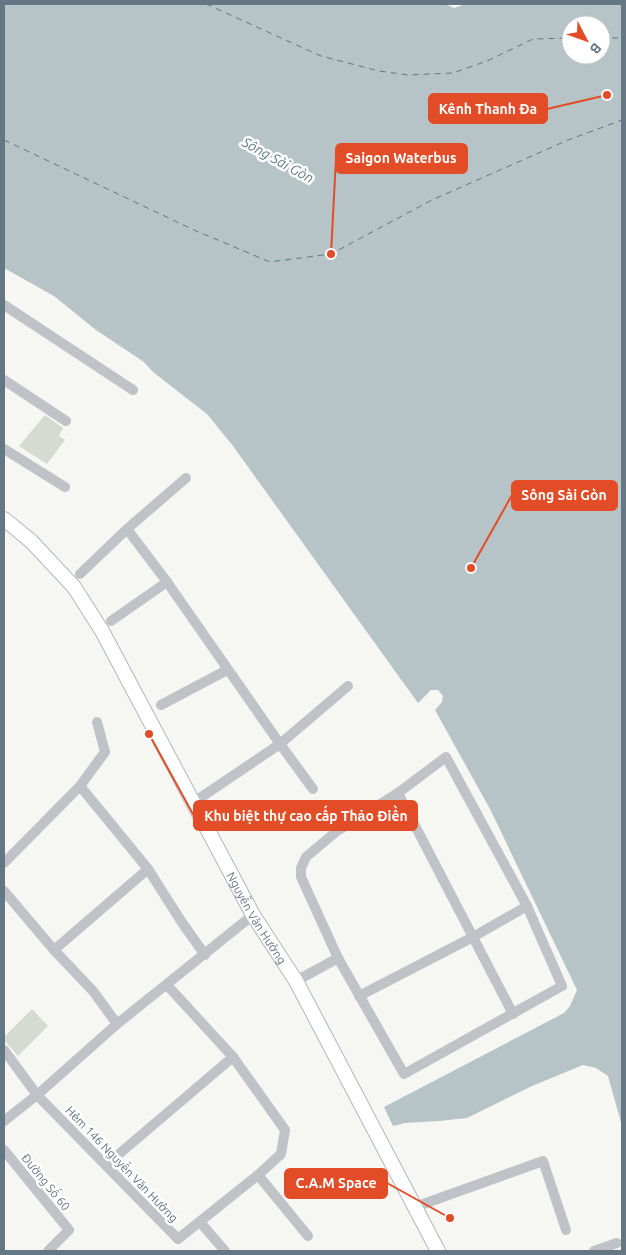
<svg xmlns="http://www.w3.org/2000/svg" width="626" height="1255" font-family="Ubuntu,sans-serif">
<rect width="100%" height="100%" fill="#f6f6f3"/>
<!-- green -->
<g fill="#d6dbd2">
<path d="M45 415 63 428 59 436 65 440 47 464 19 446Z"/>
<path d="M32 1009 48 1026 18 1056 4 1040V1037Z"/>
</g>
<!-- water -->
<path fill="#b6c3c7" fill-rule="evenodd" d="M4 4H445L454 8 466 4H622V1126L608 1076 596 1068 583 1065 532 1086 467 1118 439 1121 405 1123 393 1126 384 1107 564 1013 570 1006 577 990 490 809 435 710 442 702 443 696 438 690H431L418 703 233 446 207 414 153 372 144 362 96 330 54 296 4 268ZM571 25H601V55H571Z"/>
<g fill="none" stroke-linecap="round" stroke-linejoin="round">
<!-- ferry -->
<g stroke="#617980" stroke-width="1" stroke-dasharray="6 5" stroke-linecap="butt">
<path d="M206 4 321 56 379 71 408 75 453 73 487 61 533 39 571 38"/>
<path d="M601 38H622"/>
<path d="M4 140 194 230 270 262 331 254 432 200 568 140 622 120"/>
</g>
<defs>
<g id="secondary">
<path id="s1" d="M4 519 31 541 74 587 102 631 253 915 296 981 438 1251"/>
</g>
</defs>
<!-- secondary casing -->
<use href="#secondary" stroke="#b1b7bb" stroke-width="16"/>
<!-- minor -->
<g stroke="#bfc3c7" stroke-width="10">
<path d="M4 305 133 390"/>
<path d="M4 380 66 421"/>
<path d="M4 449 65 487"/>
<path d="M127 529 167 582 280 744 194 802"/>
<path d="M80 574 127 529 186 478"/>
<path d="M111 621 167 582"/>
<path d="M161 705 227 670"/>
<path d="M446 757 527 906 562 986 404 1074 338 958 301 877V868L306 857 337 831 398 793Z"/>
<path d="M80 786 148 869 181 921 205 955"/>
<path d="M313 789 280 744 348 686"/>
<path d="M398 793 513 1014"/>
<path d="M4 863 80 786 105 752 97 722"/>
<path d="M4 891 54 950"/>
<path d="M296 981 338 958"/>
<path d="M359 996 473 937 527 906"/>
<path d="M117 1024 93 991 54 950 148 869"/>
<path d="M4 1050 37 1095 178 1239 258 1175 281 1154 285 1130 233 1057 167 985"/>
<path d="M4 1121 37 1095 117 1024 253 915"/>
<path d="M4 1150 69 1230 48 1251"/>
<path d="M106 1165 233 1057"/>
<path d="M258 1175 308 1236"/>
<path d="M415 1207 543 1161 566 1230"/>
<path d="M200 1222 225 1251"/>
<path d="M594 1251 617 1243"/>
</g>
<!-- secondary -->
<use href="#secondary" stroke="#fff" stroke-width="14"/>
</g>
<g text-anchor="middle" dominant-baseline="central" stroke-width="5" stroke-linejoin="round" paint-order="stroke">
<!-- street labels -->
<g font-size="12" fill="#657784" stroke="#fff">
<text stroke="none"><textPath href="#s1" startOffset="476">Nguyễn Văn Hưởng</textPath></text>
<text transform="translate(122 1164) rotate(46)">Hẻm 146 Nguyễn Văn Hưởng</text>
<text transform="translate(46 1182) rotate(51)">Đường Số 60</text>
</g>
<!-- water labels -->
<g font-size="14" font-style="italic" fill="#617980" stroke="#fff">
<text transform="translate(278 160) rotate(29)">Sông Sài Gòn</text>
</g>
</g>
<!-- callouts -->
<path fill="none" stroke="#e24c27" stroke-width="2" d="M607 95L547 109M331 254L336 158M471 568L512 495M149 734L194 816M450 1218L387 1183"/>
<g fill="#e24c27" stroke="#fff" stroke-width="2">
<circle cx="607" cy="95" r="5"/>
<circle cx="331" cy="254" r="5"/>
<circle cx="471" cy="568" r="5"/>
<circle cx="149" cy="734" r="5"/>
<circle cx="450" cy="1218" r="5"/>
</g>
<g fill="#e24c27" stroke="#e24c27" stroke-width="2">
<rect x="429" y="94" width="118" height="29" rx="5"/>
<rect x="336" y="144" width="131" height="29" rx="5"/>
<rect x="512" y="481" width="105" height="29" rx="5"/>
<rect x="194" y="801" width="223" height="29" rx="5"/>
<rect x="285" y="1169" width="102" height="29" rx="5"/>
</g>
<g font-size="14" text-anchor="middle" font-weight="bold" fill="#fff">
<text x="488" y="114">Kênh Thanh Đa</text>
<text x="401" y="163">Saigon Waterbus</text>
<text x="564" y="500">Sông Sài Gòn</text>
<text x="306" y="821">Khu biệt thự cao cấp Thảo Điền</text>
<text x="336" y="1188">C.A.M Space</text>
</g>
<!-- border -->
<rect width="626" height="1255" fill="none" stroke="#657784" stroke-width="10"/>
<!-- north arrow -->
<g transform="translate(586 40) rotate(131)"><circle r="24" fill="#ffffff" stroke="#c1c9ce"/>
<path d="M0-4L9 19L0 12L-9 19Z" fill="#e24c27"/>
<text y="-8" font-size="14" font-weight="bold" text-anchor="middle" fill="#657784">B</text>
</g>
</svg>
